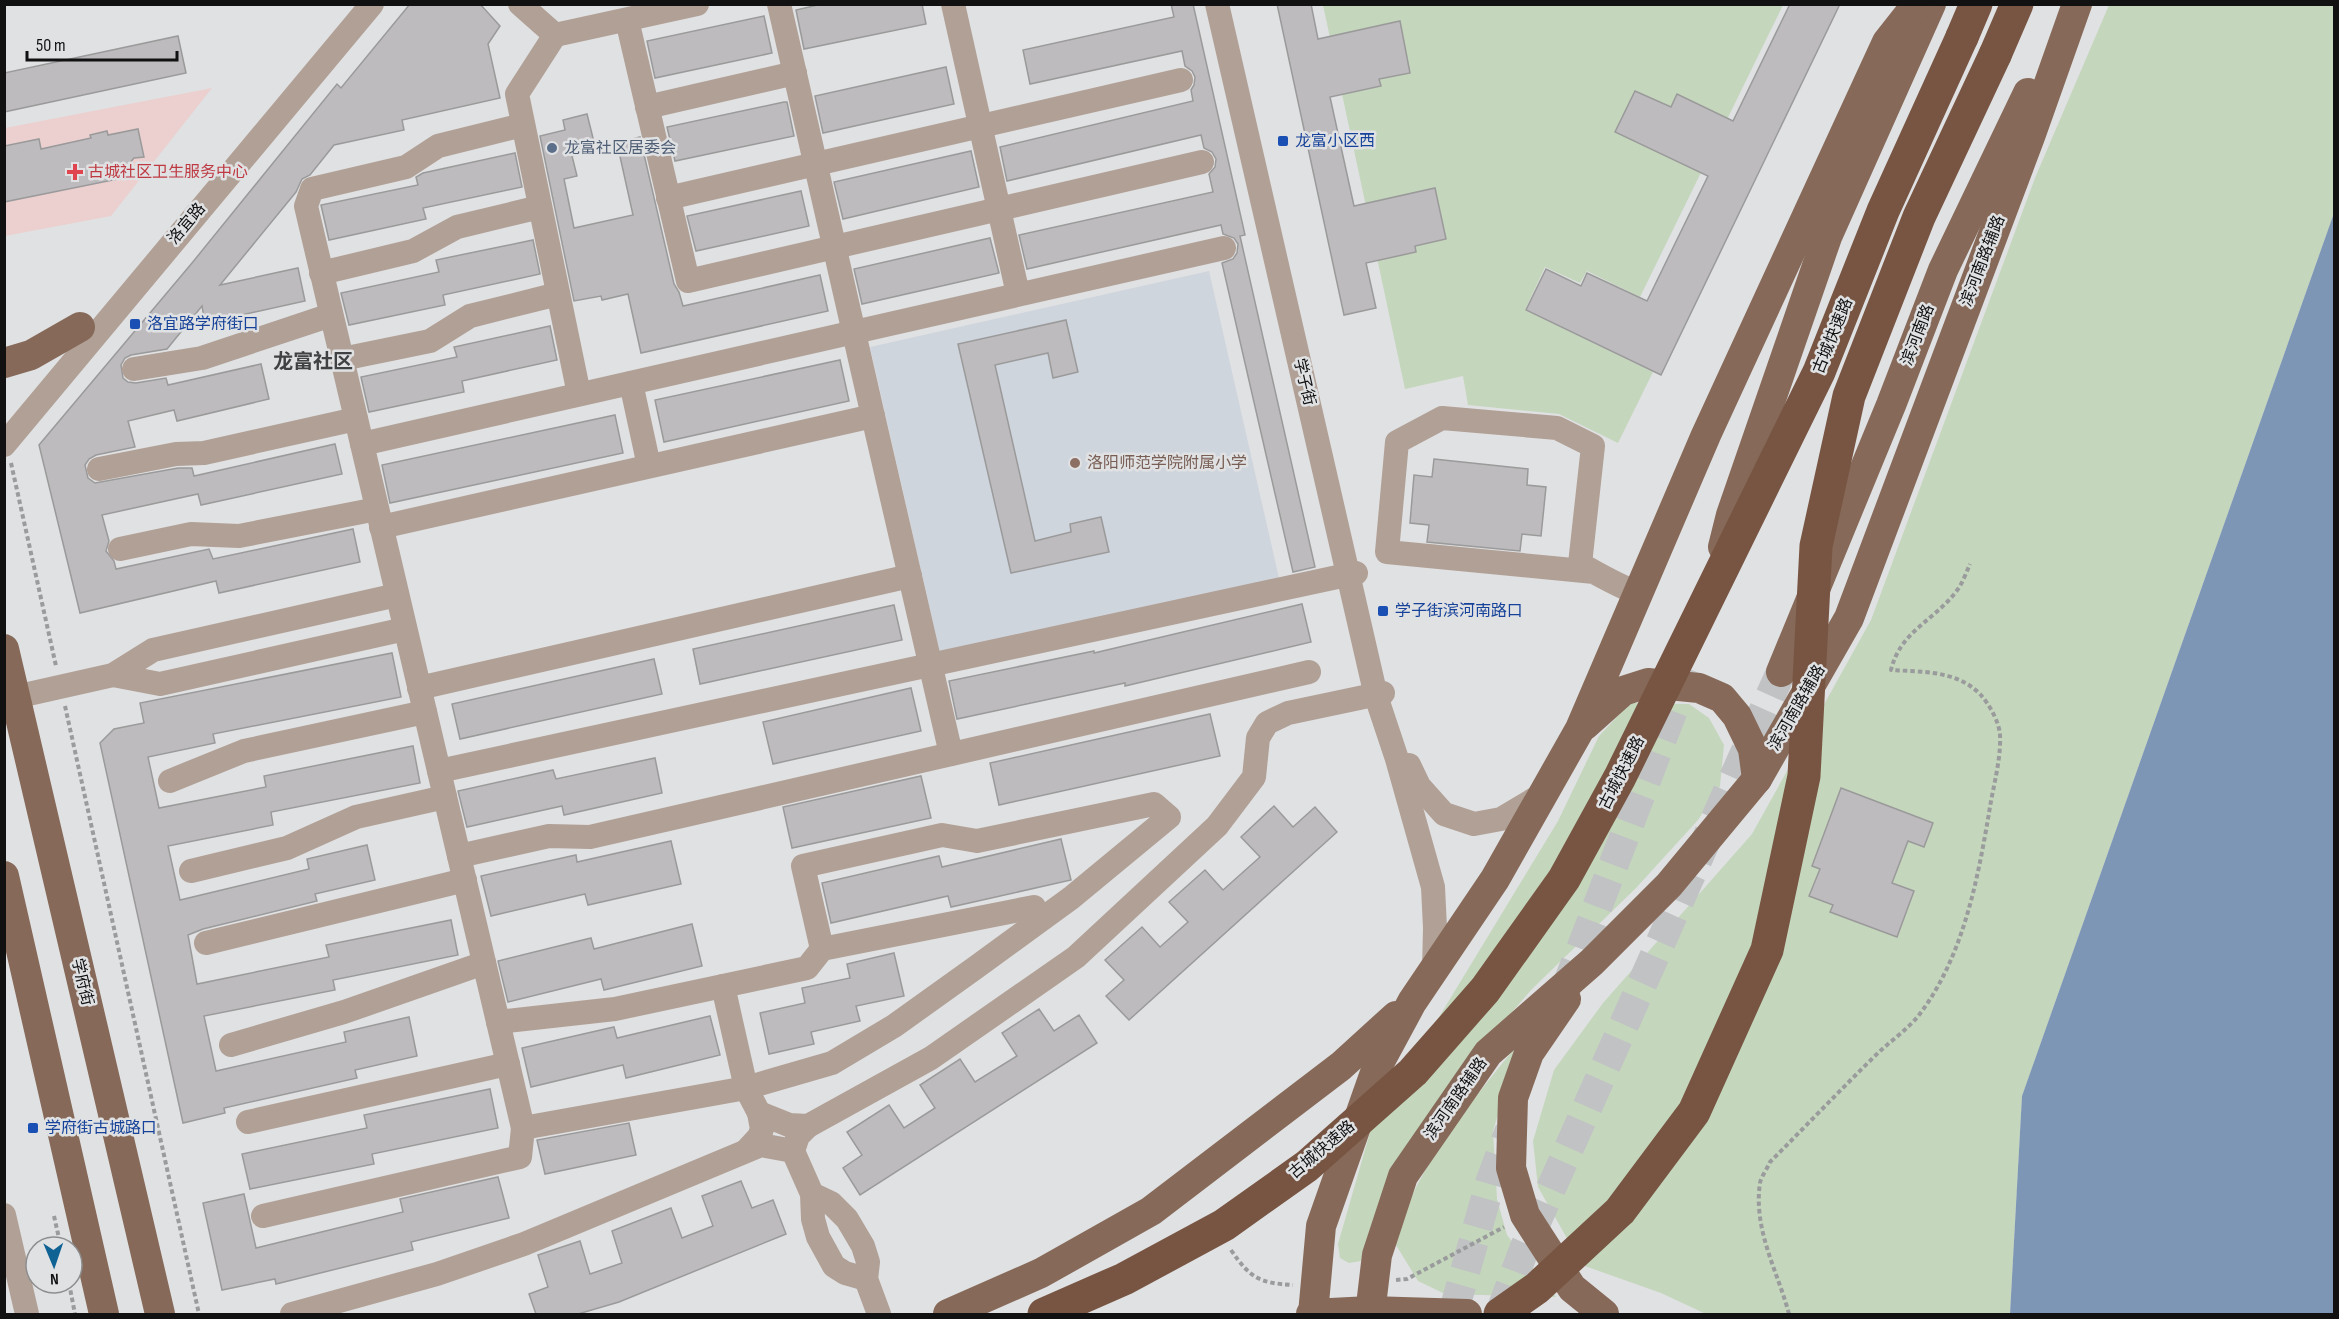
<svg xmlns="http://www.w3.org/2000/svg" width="2339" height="1319" font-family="'Sofia Sans Condensed','Noto Sans SC',sans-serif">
<rect width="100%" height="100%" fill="#e0e1e3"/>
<!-- built -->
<path fill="#cfd5dd" d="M1209 271 1279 578 940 654 870 347Z"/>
<!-- medical -->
<path fill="#ebd0cf" d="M212 88 111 216 5 236V128Z"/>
<!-- green -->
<g fill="#c4d6bc">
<path d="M1323 5H1783L1640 297 1587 271 1580 283 1545 267 1525 310 1653 372 1618 443 1559 414 1468 405 1463 376 1405 389Z"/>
<path d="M2109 5H2334V213L2022 1096 2010 1314H1706L1661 1293 1582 1265 1538 1187 1533 1141 1554 1070 1603 1003 1752 834 1871 620 2035 178Z"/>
<path d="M1630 703 1689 704 1709 718 1724 745 1720 786 1698 820 1636 888 1532 989 1455 1078 1402 1153 1369 1231 1361 1261 1349 1263 1340 1258 1338 1244 1371 1129 1558 821 1599 736Z"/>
<path d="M1526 1034 1511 1071 1493 1131 1497 1199 1507 1235 1556 1297 1445 1294 1418 1281 1396 1245C1401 1229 1405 1211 1412 1196 1440 1136 1485 1086 1526 1034Z"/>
</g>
<!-- water -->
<path fill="#7d96b5" d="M2334 213V1314H2010L2022 1096Z"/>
<!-- building -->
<g fill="#bdbbbd" stroke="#9b9a9b" stroke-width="1.5">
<path d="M410 4H480L500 26 488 44 500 98 402 120 404 130 334 145 310 175 302 179 296 192 220 285 298 268 305 301 205 323 202 306 167 349 131 355 125 358 121 365 123 378 128 382 136 383 166 378 168 385 261 364 269 399 177 421 174 410 128 421 135 447 96 455 89 459 85 465 88 478 95 483 178 468H192L194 476 335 444 342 474 201 505 198 494 102 515 109 541 106 551 114 561 116 569 209 549 213 559 353 529 360 562 219 593 216 581 80 613 39 445 192 263 337 84 341 88Z"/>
<path d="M822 4H922L926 24 804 49 796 10Z"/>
<path d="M1171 4H1193L1245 235 1240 236 1315 567 1293 572 1222 263 1233 259 1237 253 1238 244 1234 238 1223 234 1221 225 1027 269 1019 235 1213 192 1209 174 1215 167 1216 159 1212 152 1204 148 1201 135 1007 181 1000 147 1193 101 1191 90 1194 85 1195 77 1192 71 1185 66 1182 51 1030 84 1023 50 1174 17Z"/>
<path d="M1277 4H1311L1318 39 1400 21 1410 73 1379 79 1381 86 1330 97 1354 206 1435 188 1446 239 1415 246 1416 252 1366 263 1376 308 1344 315Z"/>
<path d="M1790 4H1840L1661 375 1526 310 1546 269 1581 286 1587 273 1647 301 1708 176 1615 132 1635 91 1671 107 1677 94 1733 121Z"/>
<path d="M764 16 772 53 655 78 647 41Z"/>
<path d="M178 36 186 73 4 112V73Z"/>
<path d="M946 67 954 104 823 133 815 96Z"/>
<path d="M784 102H787L794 136 675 161 667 127Z"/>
<path d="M587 114 596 150 572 156 577 176 564 179 574 228 633 215 617 143 640 137 674 284 679 292 683 306 820 275 828 311 641 353 628 294 602 300 601 296 574 301 540 136 565 130 563 120Z"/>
<path d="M138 129 144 157 134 158 122 172 123 178 4 202V146L39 139 41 149 91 138 90 135 107 131 108 135Z"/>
<path d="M971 151 979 187 843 219 834 182Z"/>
<path d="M515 153 522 187 423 208 426 219 329 240 321 205 418 185 416 177 423 173Z"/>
<path d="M801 191 809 226 696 251 687 216Z"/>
<path d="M990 238 999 273 862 304 854 269Z"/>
<path d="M533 240 540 274 443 295 445 305 349 325 341 293 439 272 436 260Z"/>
<path d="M1066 320 1078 372 1053 378 1048 353 995 365 1035 541 1071 532 1070 524 1101 517 1109 552 1011 573 958 344Z"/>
<path d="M550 326 557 360 462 381 464 392 369 412 361 377 457 357 454 347Z"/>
<path d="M840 360 849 401 664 442 655 400Z"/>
<path d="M615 415 623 453 390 503 382 465Z"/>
<path d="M1434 459 1528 469 1527 485 1546 487 1541 536 1522 534 1520 551 1427 542 1429 525 1410 523 1414 475 1432 477Z"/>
<path d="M1302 604 1311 642 1125 686V683L957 719 949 681 1094 651V653Z"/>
<path d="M894 605 902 640 700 684 693 649Z"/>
<path d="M392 653 401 697 213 734 215 743 148 757 159 808 266 787 264 776 413 746 420 783 271 812 273 825 168 846 180 900 309 869 307 859 367 845 375 880 315 894 317 901 203 929 188 935 197 984 329 957 326 945 451 920 458 955 333 980 335 990 204 1016 216 1071 346 1042 344 1032 409 1017 417 1056 355 1070 357 1078 224 1108 225 1113 183 1123 100 743 114 729 144 723 140 703Z"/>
<path d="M654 659 662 694 460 739 452 704Z"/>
<path d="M911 688 921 731 773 764 763 722Z"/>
<path d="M1210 714 1220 756 999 805 990 763Z"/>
<path d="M655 758 662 793 564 815 562 806 467 827 458 791 553 770 556 779Z"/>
<path d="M921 776 931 818 792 848 783 807Z"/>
<path d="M1841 788 1933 823 1924 847 1908 841 1892 883 1914 891 1897 937 1830 912 1833 905 1809 896 1820 869 1812 866Z"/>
<path d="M1274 806 1293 827 1315 807 1337 832 1129 1020 1106 996 1124 980 1105 960 1142 927 1160 947 1188 922 1169 902 1205 870 1223 890 1260 857 1241 837Z"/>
<path d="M1061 839 1071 880 951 907 948 896 831 923 822 883 939 856 942 867Z"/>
<path d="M671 841 681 884 588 905 585 894 491 916 481 876 576 855 577 862Z"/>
<path d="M692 924 702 966 604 990 601 979 508 1002 498 961 591 938 594 949Z"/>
<path d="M894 953 904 996 856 1006 860 1021 811 1032 814 1044 769 1054 760 1013 805 1003 802 988 850 978 847 964Z"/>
<path d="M1039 1009 1054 1031 1079 1015 1097 1043 860 1195 843 1168 862 1155 847 1132 889 1105 904 1128 935 1108 920 1085 960 1059 975 1082 1017 1056 1002 1033Z"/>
<path d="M710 1016 720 1055 626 1078 623 1065 531 1087 522 1048 614 1027 617 1038Z"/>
<path d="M490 1089 498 1128 372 1154 374 1164 250 1189 242 1154 367 1128 364 1115Z"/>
<path d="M629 1123 636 1155 545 1174 537 1140Z"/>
<path d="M498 1177 509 1218 411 1242 413 1250 276 1284 275 1279 222 1290 203 1203 244 1194 256 1248 403 1212 400 1199Z"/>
<path d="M741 1181 752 1208 773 1200 786 1234 619 1302 578 1314H536L529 1294 548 1287 538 1255 580 1241 590 1274 622 1263 612 1231 671 1208 682 1238 713 1226 702 1196Z"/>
</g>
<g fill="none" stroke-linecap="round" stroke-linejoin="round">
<!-- major-tunnel -->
<g stroke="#c1c2c4" stroke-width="30" stroke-dasharray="30 15" stroke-linecap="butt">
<path d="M1565 991 1691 663"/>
<path d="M1453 1314 1491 1180 1510 1130"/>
<path d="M1500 1314 1525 1247 1781 672"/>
</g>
<!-- path -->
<g stroke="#9a9b9c" stroke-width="4" stroke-dasharray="4.5 3" stroke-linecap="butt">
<path d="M11 463 56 666"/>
<path d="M65 706 199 1314"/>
<path d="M54 1216 61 1247"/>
<path d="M1231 1250C1250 1278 1259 1283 1293 1285"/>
<path d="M1396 1280 1407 1279 1504 1227"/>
<path d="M69 1283 75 1314"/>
<path d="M1789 1314C1778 1272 1753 1230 1760 1183 1761 1177 1767 1169 1770 1162 1806 1126 1842 1088 1879 1052 1892 1040 1908 1029 1919 1015 1964 956 1978 878 1990 807 1994 783 2001 759 2000 735 1999 721 1989 704 1980 694 1956 670 1922 672 1891 670 1900 632 1933 621 1955 593 1962 585 1966 573 1970 564"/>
</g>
<!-- minor -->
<g stroke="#b1a096" stroke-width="24">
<path d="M520 4 555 35"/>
<path d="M953 4 1018 294"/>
<path d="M1217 4 1376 696 1397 759 1433 887 1435 928 1434 971"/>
<path d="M627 20 688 281 1202 162"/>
<path d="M647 107 795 73"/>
<path d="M523 125 438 146 406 167 312 189 306 206 523 1128"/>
<path d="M668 198 1181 80"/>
<path d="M321 273 413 251 457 227 540 207"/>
<path d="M342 359 430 341 470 316 558 294"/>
<path d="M134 369 202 358 331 315"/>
<path d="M631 383 649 466"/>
<path d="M579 394 517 94 555 35 697 4"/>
<path d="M873 416 951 754"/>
<path d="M362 444 1224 248"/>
<path d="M4 445 372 4"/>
<path d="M99 469 176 454 204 453 356 419"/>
<path d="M381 527 873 416 779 4"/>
<path d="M120 549 191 534 239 536 377 509"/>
<path d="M1594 572 1387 552 1397 442 1442 418 1557 428 1593 446 1580 564C1599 575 1617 585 1637 593"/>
<path d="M113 675 160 684 405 629"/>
<path d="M419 688 910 576"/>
<path d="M15 697 113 675 153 650 397 595"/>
<path d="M1409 765 1419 786 1444 814 1474 824 1501 819 1543 794"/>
<path d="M439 771 1356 573"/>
<path d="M170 781 244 751 425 712"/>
<path d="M459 856 549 836 590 837 1309 672"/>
<path d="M191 871 287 848 356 817 445 797"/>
<path d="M206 943 465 880"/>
<path d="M723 986 746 1088 759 1113 762 1129 759 1137 747 1150"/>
<path d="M498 1022 615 1009 807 968 822 949 1034 907"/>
<path d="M231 1045 344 1012 484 963"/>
<path d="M759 1113 789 1125 808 1126"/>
<path d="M248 1122 508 1064"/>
<path d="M793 1151 812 1194 813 1219 818 1237 834 1266 845 1273 866 1279 868 1262 863 1246 847 1219 831 1203 812 1194"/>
<path d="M4 1215 27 1314"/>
<path d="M263 1216 520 1157 523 1128 746 1088 832 1063 894 1026 975 968 1071 898 1169 817 1154 804 977 841 942 835 803 866 822 949"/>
<path d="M866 1279 879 1314"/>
<path d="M292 1314 437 1274 524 1244 761 1145 793 1151 798 1136 808 1126 931 1058 1076 957 1217 826 1254 777 1258 738 1267 723 1288 713 1383 693"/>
</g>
<!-- major -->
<g stroke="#866958" stroke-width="30">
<path d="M4 363 31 355 80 327"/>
<path d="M1723 547 1731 515 1827 237 1931 4"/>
<path d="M4 649 160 1314"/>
<path d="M1781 672 1891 405 1943 270 2028 93"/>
<path d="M1585 725 1623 691 1648 683 1699 688 1722 698 1737 716 1753 749 1757 779"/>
<path d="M4 876 104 1314"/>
<path d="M1566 999 1529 1053 1513 1098 1511 1168 1525 1215 1572 1288 1604 1314"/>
<path d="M948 1314 1041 1273 1151 1211 1341 1066 1396 1016"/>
<path d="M1311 1314 1370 1311 1467 1314"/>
<path d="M1313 1314 1321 1226 1377 1067 1412 1002 1495 879 1580 729 1706 435 1887 42 1917 4"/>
<path d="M1370 1314 1377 1255 1403 1176 1488 1053 1592 962 1669 885 1757 779 1849 618 2031 134 2077 4"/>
</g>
<!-- highway -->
<g stroke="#775542" stroke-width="33">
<path d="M1962 37 1976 4"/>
<path d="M1995 55 2017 4"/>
</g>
<!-- highway-bridge -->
<g stroke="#775542" stroke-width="33">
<path d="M1044 1314 1124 1279 1224 1225 1307 1166 1413 1072 1485 990 1564 879 1620 777 1819 372 1883 211 1962 37"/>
<path d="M1500 1314 1537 1288 1620 1211 1694 1112 1767 950 1804 776 1816 546 1849 396 1919 217 1995 55"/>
</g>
</g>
<!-- markers -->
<g fill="#1a4fb4" stroke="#e0e1e3" stroke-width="2">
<rect x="1277" y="135" width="12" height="12" rx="3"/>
<rect x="129" y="318" width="12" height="12" rx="3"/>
<rect x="1377" y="605" width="12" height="12" rx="3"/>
<rect x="27" y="1122" width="12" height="12" rx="3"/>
</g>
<circle fill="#5c6f8a" stroke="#e0e1e3" stroke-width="2" cx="552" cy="148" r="6"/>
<path fill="#e0444e" stroke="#e0e1e3" stroke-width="2" d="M72 163h6v6h6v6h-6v6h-6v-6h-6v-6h6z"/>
<circle fill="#8d6e63" stroke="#e0e1e3" stroke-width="2" cx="1075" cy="463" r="6"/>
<g text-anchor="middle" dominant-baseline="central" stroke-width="5" stroke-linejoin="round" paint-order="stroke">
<!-- transit labels -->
<g font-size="16" fill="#164399" stroke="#e0e1e3" text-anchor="start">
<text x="1295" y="141">龙富小区西</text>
<text x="147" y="324">洛宜路学府街口</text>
<text x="1395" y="611">学子街滨河南路口</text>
<text x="45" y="1128">学府街古城路口</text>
</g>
<!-- service labels -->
<g font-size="16" fill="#4e5e75" stroke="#e0e1e3" text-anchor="start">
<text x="564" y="148">龙富社区居委会</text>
</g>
<!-- health labels -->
<g font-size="16" fill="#be3a42" stroke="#e0e1e3" text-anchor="start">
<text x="88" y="172">古城社区卫生服务中心</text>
</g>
<!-- street labels -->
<g font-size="16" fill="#111112" stroke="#e0e1e3">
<text transform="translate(187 224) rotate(-50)">洛宜路</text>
<text transform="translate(1983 261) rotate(-69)">滨河南路辅路</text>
<text transform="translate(1918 335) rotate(-69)">滨河南路</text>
<text transform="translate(1833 336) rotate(-68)">古城快速路</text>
<text transform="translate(1304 382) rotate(77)">学子街</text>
<text transform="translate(1797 708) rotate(-60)">滨河南路辅路</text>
<text transform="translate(1622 773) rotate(-63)">古城快速路</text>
<text transform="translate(82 982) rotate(77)">学府街</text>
<text transform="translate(1456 1099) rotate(-55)">滨河南路辅路</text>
<text transform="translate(1322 1150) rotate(-40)">古城快速路</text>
</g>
<!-- education labels -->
<g font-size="16" fill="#785e54" stroke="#e0e1e3" text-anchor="start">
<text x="1087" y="463">洛阳师范学院附属小学</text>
</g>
<!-- quarter labels -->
<g font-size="20" font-weight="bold" fill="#404143" stroke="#e0e1e3">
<text x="313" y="362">龙富社区</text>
</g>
</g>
<!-- border -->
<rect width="2339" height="1319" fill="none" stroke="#111112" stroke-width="12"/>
<!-- north arrow -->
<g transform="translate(54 1265) rotate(178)"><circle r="28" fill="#e0e1e3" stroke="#8d8e8f" stroke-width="1.5"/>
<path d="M0-4.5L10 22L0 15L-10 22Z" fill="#0e6294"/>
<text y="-9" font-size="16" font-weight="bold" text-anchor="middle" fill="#111112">N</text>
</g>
<!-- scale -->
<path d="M27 51v9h150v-9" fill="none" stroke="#111112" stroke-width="3"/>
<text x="36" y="51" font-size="18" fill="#111112" stroke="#e0e1e3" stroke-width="4.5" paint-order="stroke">50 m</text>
</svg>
